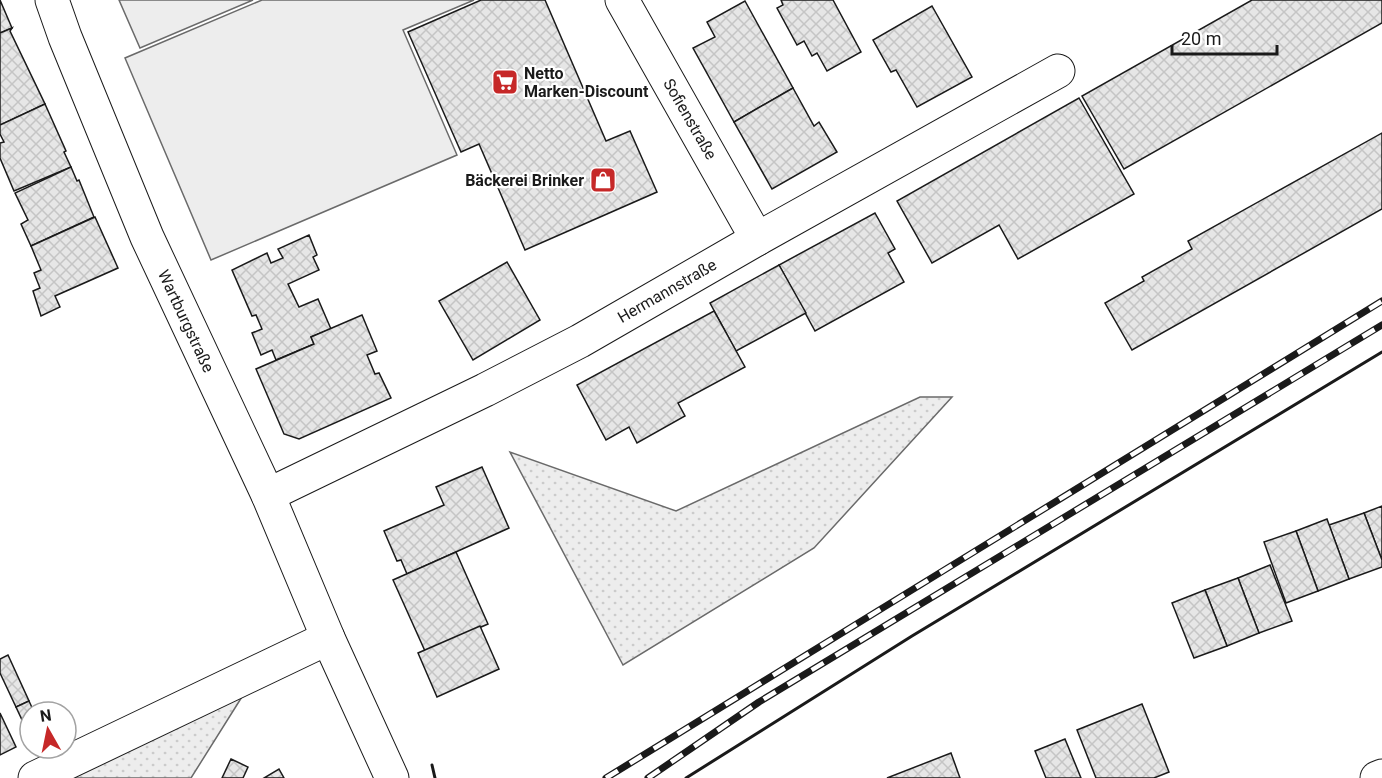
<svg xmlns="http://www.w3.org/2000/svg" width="1382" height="778" font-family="Roboto,sans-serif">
<defs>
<pattern id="grass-dots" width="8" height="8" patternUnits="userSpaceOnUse" patternTransform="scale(1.5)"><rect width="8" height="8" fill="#ededed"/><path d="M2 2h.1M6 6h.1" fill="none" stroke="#cbcbcb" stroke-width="1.8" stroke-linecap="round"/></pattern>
<pattern id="building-cross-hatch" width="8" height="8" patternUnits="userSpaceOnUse" patternTransform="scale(1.5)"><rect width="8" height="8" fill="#e6e6e6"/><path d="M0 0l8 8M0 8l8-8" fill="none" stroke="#c5c5c5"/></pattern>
</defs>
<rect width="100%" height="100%" fill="#fff"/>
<!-- grass -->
<g fill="url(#grass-dots)" stroke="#6a6a6a" stroke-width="1.5">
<path d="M920 397H952L814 548 623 665 510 452 676 511Z"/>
<path d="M245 692 191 778H69Z"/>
</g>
<!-- built -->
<g fill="#ededed" stroke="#6a6a6a" stroke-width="1.5">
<path d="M119 0H253L140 48Z"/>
<path d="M262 0H474L403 30 457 155 211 260 125 58Z"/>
</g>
<!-- building -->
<g fill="url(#building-cross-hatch)" stroke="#1a1a1a" stroke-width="1.5">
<path d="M0 0 12 28 0 33Z"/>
<path d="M481 0H545L606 141 630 131 657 192 525 250 479 144 461 152 408 32Z"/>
<path d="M781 0H833L861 52 827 71 817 53 812 56 804 41 797 45 777 8 783 5Z"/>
<path d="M1252 0H1382V23L1124 169 1082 96Z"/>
<path d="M745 1 793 88 734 122 693 48 715 37 707 22Z"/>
<path d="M932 6 972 77 917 107 896 70 891 72 873 40Z"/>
<path d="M12 28 10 31 45 104 0 125V33Z"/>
<path d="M793 88 814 126 819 122 837 152 772 189 734 122Z"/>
<path d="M1079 98 1134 194 1018 259 999 225 932 263 897 201Z"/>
<path d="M45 104 66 151 64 152 71 167 14 191 0 158V143L4 142 0 134V125Z"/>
<path d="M1382 133V209L1132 350 1105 303 1144 281 1142 277 1192 249 1188 241Z"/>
<path d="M71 167 77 181 79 180 94 217 31 246 21 224 28 220 15 193Z"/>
<path d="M875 213 895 249 888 253 904 282 815 331 779 265Z"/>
<path d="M95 217 118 268 55 296 60 307 41 316 33 291 40 288 34 273 41 270 31 246Z"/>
<path d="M309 235 317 255 313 257 319 270 288 284 299 307 318 299 331 329 311 337 314 344 276 360 272 350 261 355 252 333 262 329 256 315 252 316 232 270 267 253 271 263 283 258 278 249Z"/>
<path d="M507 262 540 320 473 360 439 301Z"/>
<path d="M779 265 806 313 736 351 710 303Z"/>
<path d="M714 311 745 367 678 403 685 416 637 443 629 427 606 440 577 385Z"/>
<path d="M362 315 377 351 367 355 375 374 379 373 391 398 299 439 284 434 256 369 314 344 311 337Z"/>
<path d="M482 467 509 528 407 574 401 560 397 561 384 531 444 505 436 487Z"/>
<path d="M1382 506V560L1364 513Z"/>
<path d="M1364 513 1382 560V567L1349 579 1329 525Z"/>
<path d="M1327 519 1349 579 1318 591 1296 531Z"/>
<path d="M1296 531 1318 591 1286 603 1264 542Z"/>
<path d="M456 552 488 624 425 651 393 580Z"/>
<path d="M1270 565 1292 621 1259 633 1238 578Z"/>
<path d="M1238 578 1259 633 1227 646 1205 590Z"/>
<path d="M1205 590 1227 646 1194 658 1172 603Z"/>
<path d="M480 626 499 669 437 697 418 653Z"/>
<path d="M8 655 29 701 16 707 0 673V659Z"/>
<path d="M29 701 34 712H30V737L16 707Z"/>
<path d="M1142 704 1169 772 1154 778H1096L1077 730Z"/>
<path d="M0 713 16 747 0 755Z"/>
<path d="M1065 739 1081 778H1046L1035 751Z"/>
<path d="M951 753 960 778H887Z"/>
<path d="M231 759 248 767 243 778H222Z"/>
<path d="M279 769 284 778H264Z"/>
</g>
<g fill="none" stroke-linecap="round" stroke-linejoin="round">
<defs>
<g id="minor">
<path d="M622 0 757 239"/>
<path d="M268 495 485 390 580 341 757 239 1058 71"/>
<path d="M35 778 328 638"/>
<path d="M1377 778 1382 776"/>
</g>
<path id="major" d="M52 0 65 37 147 237 268 495 328 638 392 778"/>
</defs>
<!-- minor casing -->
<use href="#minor" stroke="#1a1a1a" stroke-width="35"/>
<!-- major casing -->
<use href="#major" stroke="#1a1a1a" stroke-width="35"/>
<!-- minor -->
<use href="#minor" stroke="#fff" stroke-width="33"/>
<!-- major -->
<use href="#major" stroke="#fff" stroke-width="33"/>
<defs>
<g id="rail">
<path d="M606 778 1382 301"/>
<path d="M648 778 759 702 1382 325"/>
</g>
</defs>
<!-- rail casing -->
<use href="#rail" stroke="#1a1a1a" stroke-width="7"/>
<!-- rail -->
<use href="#rail" stroke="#fff" stroke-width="4.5" stroke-dasharray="14" stroke-linecap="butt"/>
<!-- wall -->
<g stroke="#1a1a1a" stroke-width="3">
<path d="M432 765 435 778"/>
<path d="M686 778 912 636 1382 352"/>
</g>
</g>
<!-- icons -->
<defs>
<symbol id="supermarket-square" viewBox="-11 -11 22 22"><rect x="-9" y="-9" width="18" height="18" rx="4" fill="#c62828" stroke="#fff"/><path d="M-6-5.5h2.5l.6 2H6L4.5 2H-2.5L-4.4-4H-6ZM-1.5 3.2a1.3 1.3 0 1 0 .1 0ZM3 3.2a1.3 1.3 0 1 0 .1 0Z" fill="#fff"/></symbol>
<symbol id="shop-square" viewBox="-11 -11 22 22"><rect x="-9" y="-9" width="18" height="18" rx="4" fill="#c62828" stroke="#fff"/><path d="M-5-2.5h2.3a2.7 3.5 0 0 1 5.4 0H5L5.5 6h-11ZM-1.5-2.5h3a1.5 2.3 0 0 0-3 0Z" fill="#fff"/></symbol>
</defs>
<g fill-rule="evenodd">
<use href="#supermarket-square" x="490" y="67" width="30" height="30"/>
<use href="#shop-square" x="588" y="165" width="30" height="30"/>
</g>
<g text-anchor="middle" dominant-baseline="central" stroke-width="4.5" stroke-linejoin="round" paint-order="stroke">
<!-- poi labels -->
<g font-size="16" font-weight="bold" fill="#1a1a1a" stroke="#fff" text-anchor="start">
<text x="524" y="73">Netto<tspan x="524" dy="18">Marken-Discount</tspan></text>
<text x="584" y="180" text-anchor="end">Bäckerei Brinker</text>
</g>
<!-- street labels -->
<g font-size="16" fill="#1a1a1a" stroke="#fff">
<text transform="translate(690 119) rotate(60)">Sofienstraße</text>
<text transform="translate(667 291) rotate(-30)">Hermannstraße</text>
<text transform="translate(186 321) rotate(65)">Wartburgstraße</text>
</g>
</g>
<!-- north arrow -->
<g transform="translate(48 730) rotate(351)"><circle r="28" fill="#ffffff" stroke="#a3a3a3" stroke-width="1.5"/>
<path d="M0-4.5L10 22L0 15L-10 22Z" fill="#c62828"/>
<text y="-9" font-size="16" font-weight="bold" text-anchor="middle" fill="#1a1a1a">N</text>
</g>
<!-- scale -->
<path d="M1172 45v9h105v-9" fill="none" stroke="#1a1a1a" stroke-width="3"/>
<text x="1181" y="45" font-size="18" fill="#1a1a1a" stroke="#ffffff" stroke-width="4.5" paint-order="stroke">20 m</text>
</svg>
